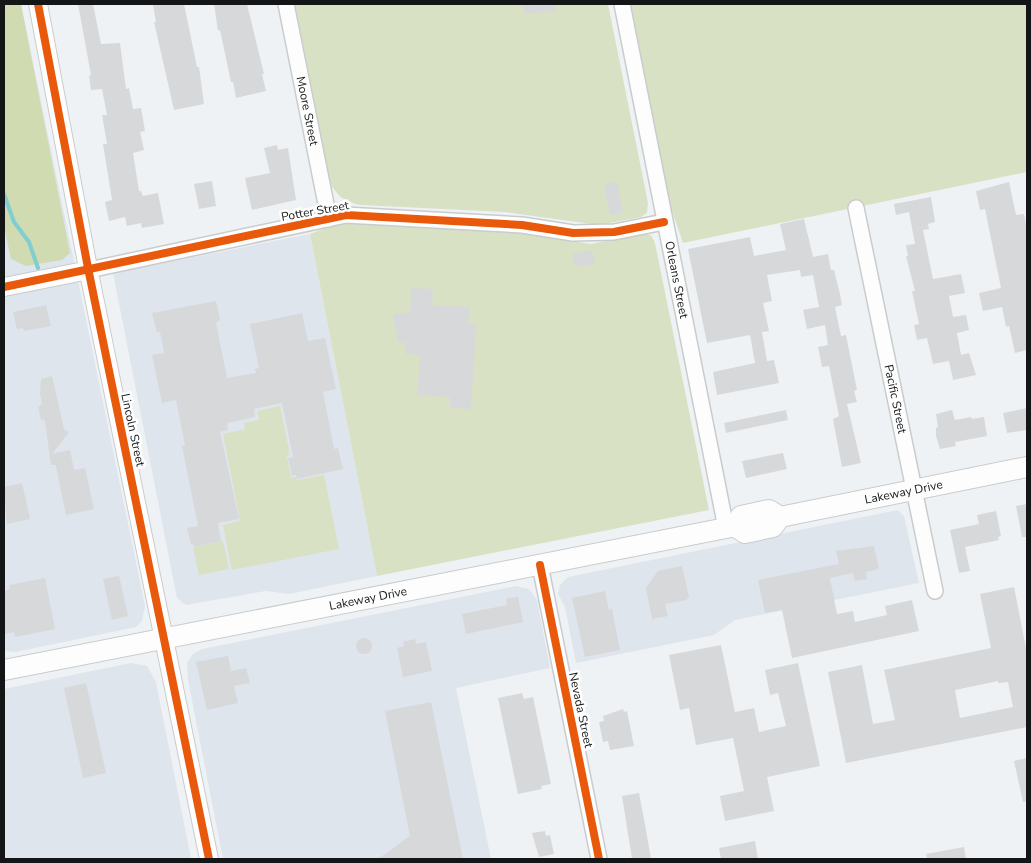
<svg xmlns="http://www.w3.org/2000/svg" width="1031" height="863" font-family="'Nunito Sans',sans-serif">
<rect width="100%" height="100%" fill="#eff2f4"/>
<!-- built -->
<g fill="#dee5ec">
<path d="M4 4H21L145 606 142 621 136 627 16 652 4 651Z"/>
<path d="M310 234 377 576 289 594 266 591 186 605 177 598 113 273Z"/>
<path d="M898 510 904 516 919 583 735 620 714 635 576 663 565 607 558 594 560 585 568 577Z"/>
<path d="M516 586 529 589 537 600 550 668 456 688 491 859H223L188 680 187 663 193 654 202 649Z"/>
<path d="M131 663 147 666 156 682 191 859H4V689Z"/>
</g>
<!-- green -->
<g fill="#d9e1c4">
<path d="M295 4H608L648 203 647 213 641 217 599 225 505 212 360 205C346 202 336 196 330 182Z"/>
<path d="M631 4H1027V172L683 243 670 205Z"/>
<path d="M343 221 513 232 591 244 641 234 651 235 655 243 709 510 377 576 310 234Z"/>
<path d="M280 406 290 455 287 456 291 478 296 477 297 480 324 475 339 549 232 570 223 525 240 521 223 434 245 429 244 423 259 420 257 411Z"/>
<path d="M223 541 229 569 199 575 193 547Z"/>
</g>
<!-- forest -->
<path fill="#d1dbb2" d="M4 4H21L70 253 62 260 26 266 11 259 4 226Z"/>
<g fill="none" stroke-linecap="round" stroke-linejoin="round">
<!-- stream -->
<path stroke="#80cecf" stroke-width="4" d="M4 194 14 222 29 242 38 268"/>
</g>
<!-- building -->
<g fill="#d7d8da" fill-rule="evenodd">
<path d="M78 4H93L101 44 120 43 126 89 129 88 133 109 141 108 145 131 140 132 144 150 133 153 139 191H141L143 196 158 193 164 224 142 228 141 223 127 226 125 217 109 221 105 202 112 200 103 144H107L102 115H107L102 89 91 90 89 76 91 75Z"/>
<path d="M161 4H184L197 67H199L204 104 174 110 154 22H156L153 5Z"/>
<path d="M214 4H247L264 74H262L266 91 236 98 233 82H231L220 30 218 31Z"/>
<path d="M521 4H556V11L525 14Z"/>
<path d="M277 145 278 150 288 148 296 200 252 210 245 178 270 173 264 148Z"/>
<path d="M212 181 216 206 199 209 194 184Z"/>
<path d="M617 181 623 212 610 215 604 184Z"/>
<path d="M1009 182 1016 215 1024 214 1027 230V350L1015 353 1009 326 1006 327 1002 307 983 311 979 293 1001 288 985 209 980 210 976 191Z"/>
<path d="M931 197 935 222 928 224 929 229 923 230 933 279 961 274 965 293 949 296 953 317 966 315 969 330 957 333 961 355 969 353 976 375 953 380 949 361 933 364 927 338 917 340 914 325 919 324 912 291H915L906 256H908L906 245 915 244 909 212 896 215 894 204Z"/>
<path d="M804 219 813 257 828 254 831 270H834L840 294 842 305 835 307 841 336 846 335 857 390 854 391 857 402 847 404 861 463 842 467 833 419 839 416 829 366 822 367 818 347 828 345 825 325 807 329 803 310 819 307 813 275 801 277 800 270 767 275 772 301 763 303 769 331 762 332 767 361 774 360 779 383 717 395 713 372 755 363 750 335 707 343 688 249 750 237 754 256 786 250 780 224Z"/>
<path d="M592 250 595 264 575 267 573 254Z"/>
<path d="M411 288 433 289 432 305 470 307 469 324 476 325 471 409 450 408V397L417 395 420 355 405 354V343L398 342 393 315 410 312Z"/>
<path d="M216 301 220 320 216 323 227 378 256 373 255 369 259 368 250 324 302 313 308 341 325 338 336 389 323 392 334 449 338 448 343 469 297 479 296 475 292 476 288 458 293 457 282 403 254 409 255 417 227 423 228 430 220 432 239 519 218 523 221 541 194 547 193 544 191 545 187 528 198 526 182 446 185 445 176 400 162 403 152 355 164 353 160 332H157L152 313Z"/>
<path d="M46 305 51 326 24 331 23 328 17 329 13 312Z"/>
<path d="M52 376 64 429 69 432 52 454 70 450 74 470 85 468 94 509 66 515 56 467V465H51L45 422 44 419 41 420 38 407 42 404 40 394 41 379Z"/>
<path d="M1027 408V430L1007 433 1003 413Z"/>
<path d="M786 410 788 420 726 433 724 423Z"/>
<path d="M952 410 955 420 971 417 972 419 984 417 987 436 955 442 956 446 940 449 936 436V428L938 427 936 414Z"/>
<path d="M783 453 787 469 746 478 742 461Z"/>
<path d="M22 483 30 519 7 524 4 487Z"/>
<path d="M1027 504V537H1022L1016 506Z"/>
<path d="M996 511 1001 536 998 537 999 540 965 547 970 571 959 573 950 530 979 524 977 515Z"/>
<path d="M874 546 879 569 866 572 867 579 855 581 853 573 830 578 837 614 853 611 855 622 887 615 885 606 912 600 919 631 792 658 782 610 765 613 758 580 839 564 836 551Z"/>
<path d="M682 566 689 597 686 600 665 604 668 616 652 619 646 588 658 571Z"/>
<path d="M119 576 128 616 112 620 103 579Z"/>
<path d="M45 578 55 629 15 637 14 632 4 634V591L10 589 9 585Z"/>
<path d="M1014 587 1027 653V727L846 763 828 672 862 665 873 724 895 720 884 670 991 648 980 594ZM998 681V683L1008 682 1013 707 960 718 955 690Z"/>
<path d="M605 591 609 610 612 609 620 650 585 657 572 598Z"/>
<path d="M518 597 523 622 466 634 462 614 507 605 506 599Z"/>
<circle cx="364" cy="646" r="8"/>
<path d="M415 639 416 644 426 642 432 671 403 677 397 648 404 646 403 642Z"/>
<path d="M721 645 735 712 754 708 759 732 786 726 778 693 770 695 765 670 798 663 820 766 767 777 774 811 725 821 720 796 744 791 733 738 696 745 689 708 680 710 669 655Z"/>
<path d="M228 656 231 671 246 668 250 683 234 686 238 703 207 710 196 662Z"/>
<path d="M86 683 106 773 83 778 64 688Z"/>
<path d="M522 693 524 699 533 697 551 784 541 786 542 789 518 794 498 698Z"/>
<path d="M431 702 463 859H378L410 836 385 711Z"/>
<path d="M623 709 624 712 627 711 634 746 610 750 608 741 603 742 599 722 604 721 603 716Z"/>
<path d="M1027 758V801L1023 802 1014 761Z"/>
<path d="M639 793 646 830 651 859H632L622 796Z"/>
<path d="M545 831 546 836 550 835 554 854 539 857 532 833Z"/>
<path d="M755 841 758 859H721L719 848Z"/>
<path d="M964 847 966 859H927L926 854Z"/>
</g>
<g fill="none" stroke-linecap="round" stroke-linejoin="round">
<defs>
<g id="minor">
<path id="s1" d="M286 4 329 219"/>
<path id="s2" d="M622 4 726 528"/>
<path id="s3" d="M856 208 935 591"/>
<path d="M89 270 346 215 522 225 573 233 614 232 664 222"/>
<path d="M540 565 599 859"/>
</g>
<g id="tertiary">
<path d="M38 4 88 268 209 859"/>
<path d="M4 287 89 270"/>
</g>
<g id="secondary">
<path id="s4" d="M734 526 745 533 773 527 780 517 1027 467"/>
<path id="s5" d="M4 670 726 528 734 526 741 516 769 510 780 517"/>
</g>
</defs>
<!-- minor casing -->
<use href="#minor" stroke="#c9cccd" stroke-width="18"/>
<!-- tertiary casing -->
<use href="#tertiary" stroke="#c9cccd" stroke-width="20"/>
<!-- secondary casing -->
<use href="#secondary" stroke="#c9cccd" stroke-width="22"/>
<!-- minor -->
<use href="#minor" stroke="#fdfdfd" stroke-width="15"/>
<!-- tertiary -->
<use href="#tertiary" stroke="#fdfdfd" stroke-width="18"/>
<!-- secondary -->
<use href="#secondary" stroke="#fdfdfd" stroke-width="20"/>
<defs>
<g id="cycleway">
<path d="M38 4 88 268 209 859"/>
<path d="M4 287 346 215 522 225 573 233 614 232 664 222"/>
<path d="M540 565 599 859"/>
</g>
</defs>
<!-- cycleway casing -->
<use href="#cycleway" stroke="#fff" stroke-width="11"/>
<!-- cycleway -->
<use href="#cycleway" stroke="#e8590c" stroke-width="8"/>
</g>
<g text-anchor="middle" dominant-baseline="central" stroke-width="5" stroke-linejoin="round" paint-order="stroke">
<!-- street labels -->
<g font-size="12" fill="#131516" stroke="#fff">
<text stroke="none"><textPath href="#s1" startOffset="109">Moore Street</textPath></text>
<text transform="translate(315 211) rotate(-10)">Potter Street</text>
<text stroke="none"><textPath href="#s2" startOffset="281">Orleans Street</textPath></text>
<text stroke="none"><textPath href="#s3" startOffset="195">Pacific Street</textPath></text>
<text transform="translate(133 430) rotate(78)">Lincoln Street</text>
<text stroke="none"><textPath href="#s4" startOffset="180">Lakeway Drive</textPath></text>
<text stroke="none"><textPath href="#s5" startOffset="371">Lakeway Drive</textPath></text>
<text transform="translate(581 710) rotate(78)">Nevada Street</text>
</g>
</g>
<!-- border -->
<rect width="1031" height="863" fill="none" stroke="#131516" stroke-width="10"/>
</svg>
